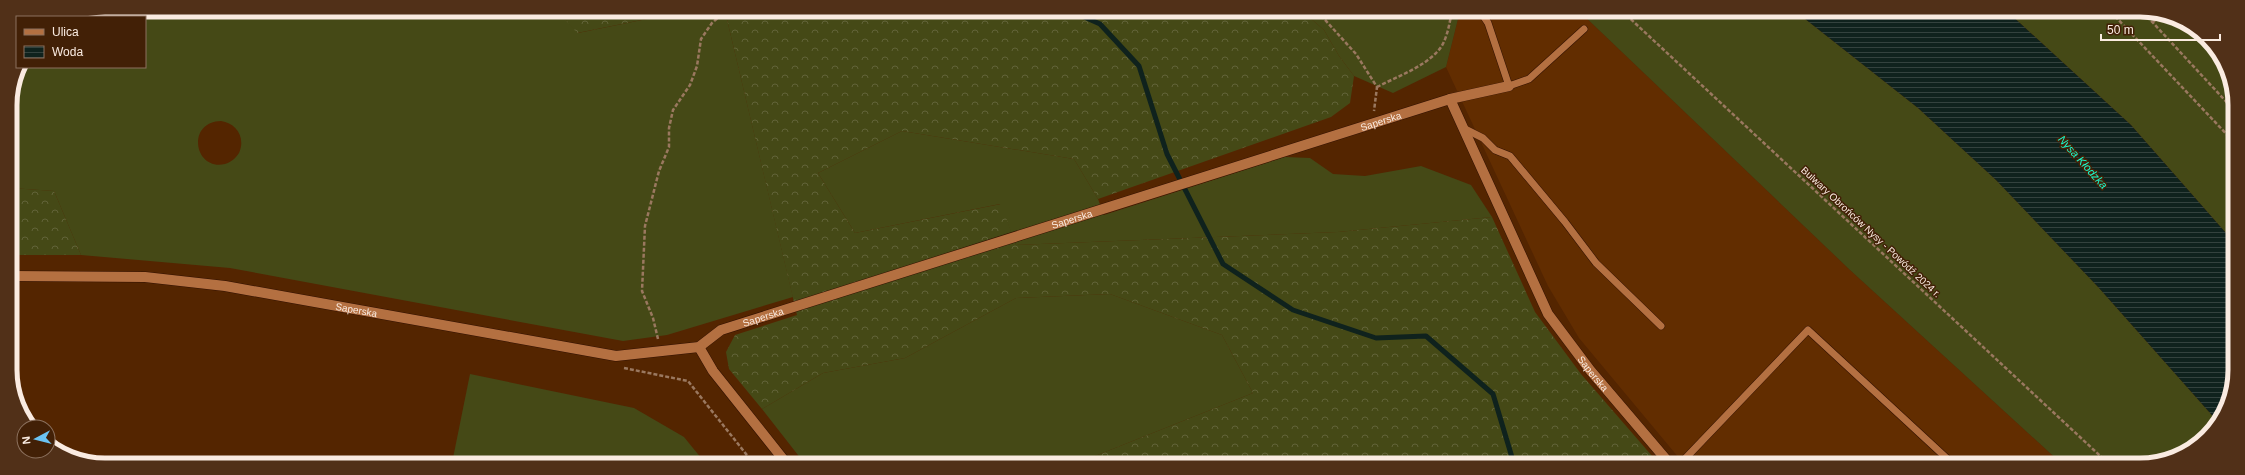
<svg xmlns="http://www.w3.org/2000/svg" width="2245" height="475" font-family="Helvetica,sans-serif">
<defs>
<pattern id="forest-crowns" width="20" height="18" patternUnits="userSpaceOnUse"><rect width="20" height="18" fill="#454916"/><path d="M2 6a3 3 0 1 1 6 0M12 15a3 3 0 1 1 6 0" fill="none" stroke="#616338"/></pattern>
<pattern id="water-rules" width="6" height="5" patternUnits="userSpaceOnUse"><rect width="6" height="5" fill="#0f221d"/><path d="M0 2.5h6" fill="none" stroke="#33423e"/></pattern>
</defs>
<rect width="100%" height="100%" fill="#542500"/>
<!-- built -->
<path fill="#622d00" d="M1460 11H1579L1850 270 2063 465 1684 464 1579 338 1548 286 1446 67Z"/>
<!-- grass -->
<g fill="#454916" fill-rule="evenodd">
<path d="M105 10H557L578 33 686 11H725L793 297 667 335 623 341 230 268 81 255 54 191 11 188 10 99 18 67H145V17H70ZM221 121C236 123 246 137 239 153 236 158 231 162 225 164 194 171 186 122 221 121Z"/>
<path d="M1302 11H1460L1446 67 1393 93 1354 76 1339 56 1324 30Z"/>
<path d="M1579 11H1795L1918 108 1996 180 2099 288 2218 422C2213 428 2208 436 2202 441 2164 474 2109 465 2063 465L1850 270Z"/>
<path d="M2008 12H2158L2207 38 2233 86V241L2131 125Z"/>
<path d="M902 131 1074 159 1098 199 1104 215 1285 157 1310 158 1333 174 1365 176 1421 166 1471 185 1492 217 1338 232 1016 245 1000 204 855 233 818 173Z"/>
<path d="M1110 294 1222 335 1253 393 1075 464H805L762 409 823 373 905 358 1016 298Z"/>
<path d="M470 374 634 408 684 437 706 464 452 463Z"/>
</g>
<!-- forest -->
<g fill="url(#forest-crowns)">
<path d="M557 10 686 11 577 33Z"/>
<path d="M725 11H1302L1324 30 1339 56 1354 76 1350 103 1331 117 1098 199 1074 159 902 131 818 173 855 233 1001 204 1016 245 1338 232 1492 217 1535 312 1581 374 1659 464H1075L1253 393 1222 335 1110 294 1016 298 905 358 823 373 762 409 729 369 726 352 735 335 797 315Z"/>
<path d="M11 188 54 191 81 255H11Z"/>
</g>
<!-- water -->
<path fill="url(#water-rules)" d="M1795 11 2008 12 2131 125 2233 241V388L2222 417 2218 422 2099 288 1996 180 1918 108Z"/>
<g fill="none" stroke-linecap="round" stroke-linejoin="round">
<!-- stream -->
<path stroke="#0f221d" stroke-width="5" d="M1071 11 1100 24 1139 66 1167 154 1223 264 1293 310 1376 338 1426 336 1493 394 1514 464"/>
<defs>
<g id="service">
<path d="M1480 11 1488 23 1509 86 1529 79 1584 29"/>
<path d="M1463 128 1483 138 1495 150 1510 156 1565 222 1596 263 1661 326"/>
<path d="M1680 464 1808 330 1954 465"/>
</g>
<g id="minor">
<path id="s1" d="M1450 99 1548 314 1590 370 1670 464"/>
<path id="s2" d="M11 276 145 277 225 286 616 356 699 347 721 330 1450 99 1509 86"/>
<path d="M699 347 713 371 787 464"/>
</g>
</defs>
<!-- service casing -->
<use href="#service" stroke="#321100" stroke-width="8"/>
<!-- minor casing -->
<use href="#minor" stroke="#321100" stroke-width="11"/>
<!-- path -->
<g stroke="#9a785f" stroke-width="2.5" stroke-dasharray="4 2" stroke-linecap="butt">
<path d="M1317 11 1356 54 1377 87 1374 111"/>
<path d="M1622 11 2110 465"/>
<path d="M2111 12 2233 141"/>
<path d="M2143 12 2233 109"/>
<path d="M2153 22 2162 14"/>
<path d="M1377 87C1396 77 1422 68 1437 52 1447 42 1449 25 1452 11"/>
<path d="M658 339 653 318 642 291 645 226 659 171 669 147V128L673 110 690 85 697 66 701 39 712 23 726 11"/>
<path d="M624 368 688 381 754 464"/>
</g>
<!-- service -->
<use href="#service" stroke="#b47041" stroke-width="7"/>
<!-- minor -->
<use href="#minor" stroke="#b47041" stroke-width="10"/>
</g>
<g text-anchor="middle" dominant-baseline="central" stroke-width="3" stroke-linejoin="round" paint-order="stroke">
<!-- street labels -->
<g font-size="10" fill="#faebe1" stroke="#422006">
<text stroke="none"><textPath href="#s2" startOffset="1415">Saperska</textPath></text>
<text stroke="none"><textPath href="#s2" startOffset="1091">Saperska</textPath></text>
<text transform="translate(1871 232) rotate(43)">Bulwary Obrońców Nysy - Powódź 2024 r.</text>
<text stroke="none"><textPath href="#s2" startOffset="348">Saperska</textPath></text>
<text stroke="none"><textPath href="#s2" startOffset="767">Saperska</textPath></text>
<text stroke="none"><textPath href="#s1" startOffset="311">Saperska</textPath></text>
</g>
<!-- water labels -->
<g font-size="11" font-style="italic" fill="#19fdd1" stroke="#422006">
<text transform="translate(2083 162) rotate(48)">Nysa Kłodzka</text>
</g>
</g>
<!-- crop -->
<path d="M0 0H2245V475H0ZM105 17H2140A88 88 0 0 1 2228 105V370A88 88 0 0 1 2140 458H105A88 88 0 0 1 17 370V105A88 88 0 0 1 105 17Z" fill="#513018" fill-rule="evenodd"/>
<path fill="none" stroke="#faebe1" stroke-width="5" d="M105 17H2140A88 88 0 0 1 2228 105V370A88 88 0 0 1 2140 458H105A88 88 0 0 1 17 370V105A88 88 0 0 1 105 17Z"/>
<!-- legend -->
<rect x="16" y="16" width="130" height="52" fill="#422006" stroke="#8c715e"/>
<rect x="24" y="29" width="20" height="6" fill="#b47041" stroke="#8c715e"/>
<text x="52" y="36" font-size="12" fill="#faebe1">Ulica</text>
<rect x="24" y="46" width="20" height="12" fill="url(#water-rules)" stroke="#8c715e"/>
<text x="52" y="56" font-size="12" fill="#faebe1">Woda</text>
<!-- north arrow -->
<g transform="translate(36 439) rotate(263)"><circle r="19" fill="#422006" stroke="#8c715e"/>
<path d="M0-3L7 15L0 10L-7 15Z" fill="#6bc3f2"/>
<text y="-6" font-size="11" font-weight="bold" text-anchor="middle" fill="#faebe1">N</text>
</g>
<!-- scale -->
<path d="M2101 34v6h119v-6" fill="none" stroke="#faebe1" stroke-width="2"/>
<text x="2107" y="34" font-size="12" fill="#faebe1" stroke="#422006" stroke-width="3" paint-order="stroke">50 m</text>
</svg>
